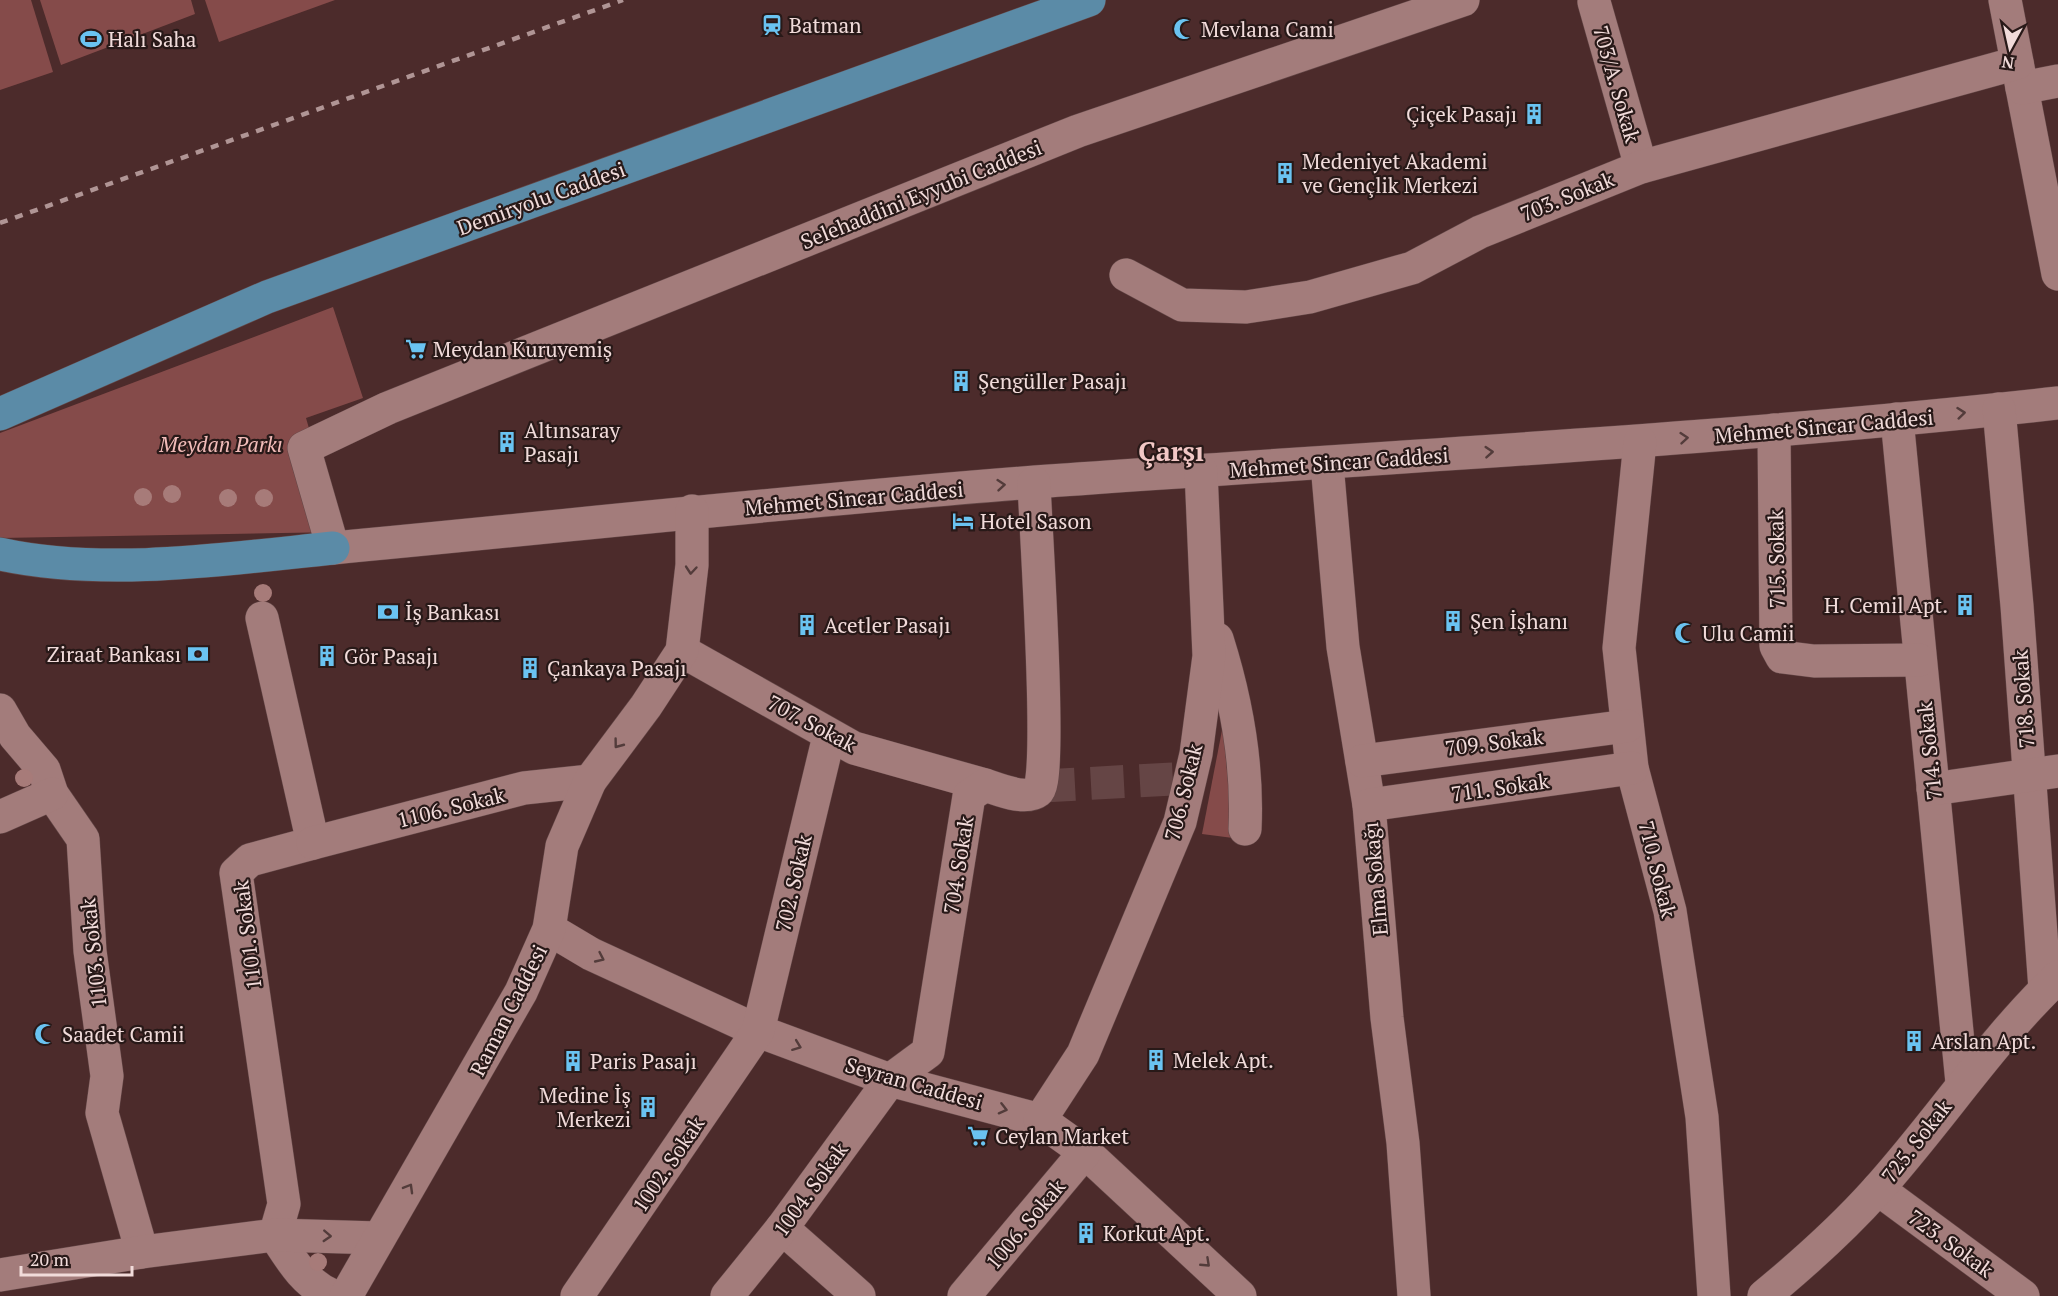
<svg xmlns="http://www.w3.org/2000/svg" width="2058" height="1296" font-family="'PT Serif',serif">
<rect width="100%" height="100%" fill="#4c2b2b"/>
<!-- green -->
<g fill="#854b4a">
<path d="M0 0H31L53 72 0 90Z"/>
<path d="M40 0H191L195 14 61 65Z"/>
<path d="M205 0H335L219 42Z"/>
<path d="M333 307 363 398 306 418 339 532 0 538V433Z"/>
<path d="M1223 725 1233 838 1202 834Z"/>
</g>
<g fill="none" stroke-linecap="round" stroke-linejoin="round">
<!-- minor-tunnel -->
<path stroke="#654545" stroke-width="33" stroke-dasharray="33 16" stroke-linecap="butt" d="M1042 786 1190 778"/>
<defs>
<g id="minor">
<path d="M1463 0 1078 131 388 408 304 448 333 548C567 526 800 500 1035 482 1376 457 1718 441 2058 403"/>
<path d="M2005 0 2058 274"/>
<path d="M1594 2 1641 167"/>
<path d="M2022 88 2058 81"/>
<path d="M1126 275 1182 305 1246 307 1310 297 1412 268 1480 232 1641 167 2017 63"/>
<path d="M1999 409 2017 606 2045 989"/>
<path d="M1897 419 1962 1083"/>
<path d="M1774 430 1776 646 1782 657 1814 661 1919 660"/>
<path d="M1640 442 1619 648 1632 768 1670 911 1702 1117 1714 1296"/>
<path d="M1327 464 1343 647 1369 805 1387 1018 1403 1143 1414 1296"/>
<path d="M262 618 313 843 250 860 236 873 284 1204 275 1235"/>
<path d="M1217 639C1236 699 1248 766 1245 829"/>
<path d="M682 651 854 748 985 785"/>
<path d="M0 710 15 736 44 770 52 794 83 839 90 951 107 1076 102 1113 142 1252"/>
<path d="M1362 761 1627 726"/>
<path d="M1933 789 2058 771"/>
<path d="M1369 805 1632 768"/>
<path d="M0 817 52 794"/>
<path d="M313 843 524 788 590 781"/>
<path d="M549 929 591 954 758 1031 890 1080 1040 1120 1085 1152 1240 1296"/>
<path d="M1040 1120 1083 1054 1180 822 1196 754 1209 656 1201 471"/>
<path d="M1878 1189 2023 1296"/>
<path d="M782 1228 859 1296"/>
<path d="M275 1235C291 1260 305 1284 333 1296"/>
<path d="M0 1275 142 1252 275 1235 379 1238"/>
<path d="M346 1296 521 992 549 929 562 846 590 781 646 706 682 651 692 565V511"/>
<path d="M577 1296 758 1031 829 736"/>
<path d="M727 1296 782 1228 890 1080 928 1052 969 796 985 785C998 789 1025 801 1038 791 1053 780 1035 518 1034 483"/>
<path d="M964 1296 1085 1152"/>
<path d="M1764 1296C1804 1263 1843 1228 1877 1190 1940 1120 1990 1042 2058 977"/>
</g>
<g id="major">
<path d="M0 414 267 297 1089 0"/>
<path d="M0 554C105 577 227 559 333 548"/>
</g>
</defs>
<!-- minor casing -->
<use href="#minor" stroke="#634747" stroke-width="34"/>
<!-- major casing -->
<use href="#major" stroke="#634747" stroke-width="34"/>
<!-- minor -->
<use href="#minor" stroke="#a37c7b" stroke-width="33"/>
<!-- major -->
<use href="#major" stroke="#5b8ba7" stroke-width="33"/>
<!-- rail -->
<path stroke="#b09595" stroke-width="4.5" stroke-dasharray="8 8" stroke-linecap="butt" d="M0 223 623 0"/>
</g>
<!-- trees -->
<g fill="#a77b79">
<circle cx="172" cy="494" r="9"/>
<circle cx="143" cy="497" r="9"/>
<circle cx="228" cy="498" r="9"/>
<circle cx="264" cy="498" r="9"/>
<circle cx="263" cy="593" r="9"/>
<circle cx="24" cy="778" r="9"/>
<circle cx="318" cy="1262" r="9"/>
</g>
<!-- one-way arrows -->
<defs><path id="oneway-chevron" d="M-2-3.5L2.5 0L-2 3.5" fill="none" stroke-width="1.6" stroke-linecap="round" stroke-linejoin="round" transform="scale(1.5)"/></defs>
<g stroke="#533c3b">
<use href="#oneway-chevron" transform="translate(1961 413) rotate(-6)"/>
<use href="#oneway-chevron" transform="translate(1684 438) rotate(-5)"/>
<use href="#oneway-chevron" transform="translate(1489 452) rotate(-4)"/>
<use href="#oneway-chevron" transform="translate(1001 485) rotate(-5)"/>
<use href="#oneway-chevron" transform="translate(691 570) rotate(95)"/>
<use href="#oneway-chevron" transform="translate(618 744) rotate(127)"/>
<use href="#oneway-chevron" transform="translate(600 958) rotate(25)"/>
<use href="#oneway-chevron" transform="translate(797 1046) rotate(21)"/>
<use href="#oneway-chevron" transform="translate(1003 1109) rotate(14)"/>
<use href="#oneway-chevron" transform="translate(409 1188) rotate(-60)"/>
<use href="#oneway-chevron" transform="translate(327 1236) rotate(3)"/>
<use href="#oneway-chevron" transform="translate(1206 1263) rotate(43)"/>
</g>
<!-- icons -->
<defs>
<symbol id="station-bare" viewBox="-9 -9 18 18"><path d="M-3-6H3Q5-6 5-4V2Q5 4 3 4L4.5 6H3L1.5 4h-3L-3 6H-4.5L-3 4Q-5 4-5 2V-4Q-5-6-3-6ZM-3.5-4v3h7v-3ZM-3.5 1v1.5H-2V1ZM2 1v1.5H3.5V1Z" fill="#6ac3f1" stroke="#281918" stroke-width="2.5" paint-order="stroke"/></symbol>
<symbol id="mosque-bare" viewBox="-9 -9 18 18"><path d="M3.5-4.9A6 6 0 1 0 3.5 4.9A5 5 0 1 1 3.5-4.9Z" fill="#6ac3f1" stroke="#281918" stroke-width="2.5" paint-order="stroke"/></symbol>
<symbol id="stadium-bare" viewBox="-9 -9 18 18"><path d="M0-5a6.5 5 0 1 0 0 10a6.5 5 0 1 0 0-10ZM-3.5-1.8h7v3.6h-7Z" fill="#6ac3f1" stroke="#281918" stroke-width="2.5" paint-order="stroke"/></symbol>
<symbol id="building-bare" viewBox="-9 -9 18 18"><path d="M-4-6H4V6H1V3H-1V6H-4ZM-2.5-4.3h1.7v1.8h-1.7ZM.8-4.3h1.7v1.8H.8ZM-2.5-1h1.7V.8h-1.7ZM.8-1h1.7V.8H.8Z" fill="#6ac3f1" stroke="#281918" stroke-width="2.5" paint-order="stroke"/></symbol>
<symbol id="supermarket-bare" viewBox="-9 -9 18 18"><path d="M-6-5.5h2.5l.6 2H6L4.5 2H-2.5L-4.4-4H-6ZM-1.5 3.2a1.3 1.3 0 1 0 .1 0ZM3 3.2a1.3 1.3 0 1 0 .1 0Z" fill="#6ac3f1" stroke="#281918" stroke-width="2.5" paint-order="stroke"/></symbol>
<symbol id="hotel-bare" viewBox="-9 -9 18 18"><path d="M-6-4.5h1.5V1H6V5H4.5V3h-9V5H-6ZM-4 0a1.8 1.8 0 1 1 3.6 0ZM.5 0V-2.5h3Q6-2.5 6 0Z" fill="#6ac3f1" stroke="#281918" stroke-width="2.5" paint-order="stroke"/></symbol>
<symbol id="bank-bare" viewBox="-9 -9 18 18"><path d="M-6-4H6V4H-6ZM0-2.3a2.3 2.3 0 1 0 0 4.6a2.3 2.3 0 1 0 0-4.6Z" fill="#6ac3f1" stroke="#281918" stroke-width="2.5" paint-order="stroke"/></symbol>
</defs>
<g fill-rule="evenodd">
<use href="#station-bare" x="757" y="10" width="30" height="30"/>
<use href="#mosque-bare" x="1169" y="14" width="30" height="30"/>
<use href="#stadium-bare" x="76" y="24" width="30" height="30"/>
<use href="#building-bare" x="1519" y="99" width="30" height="30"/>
<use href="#building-bare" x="1270" y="158" width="30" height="30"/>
<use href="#supermarket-bare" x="401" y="334" width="30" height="30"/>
<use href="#building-bare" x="946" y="366" width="30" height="30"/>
<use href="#building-bare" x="492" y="427" width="30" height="30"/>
<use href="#hotel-bare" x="948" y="506" width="30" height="30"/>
<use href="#building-bare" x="1950" y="590" width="30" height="30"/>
<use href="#bank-bare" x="373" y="597" width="30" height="30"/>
<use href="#building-bare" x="1438" y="606" width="30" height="30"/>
<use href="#building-bare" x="792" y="610" width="30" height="30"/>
<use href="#mosque-bare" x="1670" y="618" width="30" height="30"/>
<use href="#bank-bare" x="183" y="639" width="30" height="30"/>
<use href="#building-bare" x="312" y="641" width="30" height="30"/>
<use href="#building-bare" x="515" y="653" width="30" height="30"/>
<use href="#mosque-bare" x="30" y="1019" width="30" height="30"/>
<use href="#building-bare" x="1899" y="1026" width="30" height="30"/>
<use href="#building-bare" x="1141" y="1045" width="30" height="30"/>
<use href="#building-bare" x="558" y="1046" width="30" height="30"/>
<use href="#building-bare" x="633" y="1092" width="30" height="30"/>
<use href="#supermarket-bare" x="963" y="1121" width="30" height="30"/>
<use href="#building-bare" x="1071" y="1218" width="30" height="30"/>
</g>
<g text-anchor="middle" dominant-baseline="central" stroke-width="4.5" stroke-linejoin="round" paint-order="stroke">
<!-- poi labels -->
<g font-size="21" fill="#f1dbda" stroke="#281918" text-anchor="start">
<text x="789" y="25">Batman</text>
<text x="1201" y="29">Mevlana Cami</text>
<text x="108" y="39">Halı Saha</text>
<text x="1517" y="114" text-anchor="end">Çiçek Pasajı</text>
<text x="1302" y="161">Medeniyet Akademi<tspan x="1302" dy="24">ve Gençlik Merkezi</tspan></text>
<text x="433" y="349">Meydan Kuruyemiş</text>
<text x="978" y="381">Şengüller Pasajı</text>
<text x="524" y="430">Altınsaray<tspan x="524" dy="24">Pasajı</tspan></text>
<text x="980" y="521">Hotel Sason</text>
<text x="1948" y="605" text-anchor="end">H. Cemil Apt.</text>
<text x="405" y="612">İş Bankası</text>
<text x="1470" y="621">Şen İşhanı</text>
<text x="824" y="625">Acetler Pasajı</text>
<text x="1702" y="633">Ulu Camii</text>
<text x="181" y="654" text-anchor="end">Ziraat Bankası</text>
<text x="344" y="656">Gör Pasajı</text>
<text x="547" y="668">Çankaya Pasajı</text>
<text x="62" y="1034">Saadet Camii</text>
<text x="1931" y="1041">Arslan Apt.</text>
<text x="1173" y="1060">Melek Apt.</text>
<text x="590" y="1061">Paris Pasajı</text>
<text x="631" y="1095" text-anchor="end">Medine İş<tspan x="631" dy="24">Merkezi</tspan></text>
<text x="995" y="1136">Ceylan Market</text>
<text x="1103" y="1233">Korkut Apt.</text>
</g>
<!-- street labels -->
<g font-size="21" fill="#f1dbda" stroke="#281918">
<text transform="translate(1617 84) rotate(74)">703/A. Sokak</text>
<text transform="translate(921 194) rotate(-22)">Selehaddini Eyyubi Caddesi</text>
<text transform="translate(1567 196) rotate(-22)">703. Sokak</text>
<text transform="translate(541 198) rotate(-20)">Demiryolu Caddesi</text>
<text transform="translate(1824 426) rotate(-5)">Mehmet Sincar Caddesi</text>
<text transform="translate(1339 462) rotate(-4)">Mehmet Sincar Caddesi</text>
<text transform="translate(854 498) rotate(-5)">Mehmet Sincar Caddesi</text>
<text transform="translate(1776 559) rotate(-91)">715. Sokak</text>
<text transform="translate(2023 699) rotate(-94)">718. Sokak</text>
<text transform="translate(812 723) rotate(28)">707. Sokak</text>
<text transform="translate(1494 742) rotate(-7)">709. Sokak</text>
<text transform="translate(1929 751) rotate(-96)">714. Sokak</text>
<text transform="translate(1500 787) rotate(-8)">711. Sokak</text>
<text transform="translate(1183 792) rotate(-76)">706. Sokak</text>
<text transform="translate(451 807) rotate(-14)">1106. Sokak</text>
<text transform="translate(958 865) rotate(-81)">704. Sokak</text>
<text transform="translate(1658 869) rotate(76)">710. Sokak</text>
<text transform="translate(1375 879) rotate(-95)">Elma Sokağı</text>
<text transform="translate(793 883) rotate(-77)">702. Sokak</text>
<text transform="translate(247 935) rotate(-97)">1101. Sokak</text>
<text transform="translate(93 953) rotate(-96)">1103. Sokak</text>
<text transform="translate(508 1010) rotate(-63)">Raman Caddesi</text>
<text transform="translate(914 1083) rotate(16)">Seyran Caddesi</text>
<text transform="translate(1916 1141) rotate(-52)">725. Sokak</text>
<text transform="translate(668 1164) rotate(-56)">1002. Sokak</text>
<text transform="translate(810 1189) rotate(-54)">1004. Sokak</text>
<text transform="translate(1025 1224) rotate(-50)">1006. Sokak</text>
<text transform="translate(1951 1243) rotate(36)">723. Sokak</text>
</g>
<!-- park labels -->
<g font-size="21" font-style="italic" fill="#f2bcb9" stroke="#281918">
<text x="221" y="444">Meydan Parkı</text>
</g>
<!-- district labels -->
<g font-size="27" font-weight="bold" fill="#f2c8c6" stroke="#281918">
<text x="1171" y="451">Çarşı</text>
</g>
</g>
<!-- north arrow -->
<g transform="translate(2010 48) rotate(188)" stroke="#281918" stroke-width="4.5" paint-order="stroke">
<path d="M0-4.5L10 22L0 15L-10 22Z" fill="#f1dbda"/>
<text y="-9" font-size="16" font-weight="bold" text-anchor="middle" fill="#f1dbda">N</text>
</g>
<!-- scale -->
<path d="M21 1266v9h111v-9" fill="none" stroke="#f1dbda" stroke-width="3"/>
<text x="30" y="1266" font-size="18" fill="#f1dbda" stroke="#281918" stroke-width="4.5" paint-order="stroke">20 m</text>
</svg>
